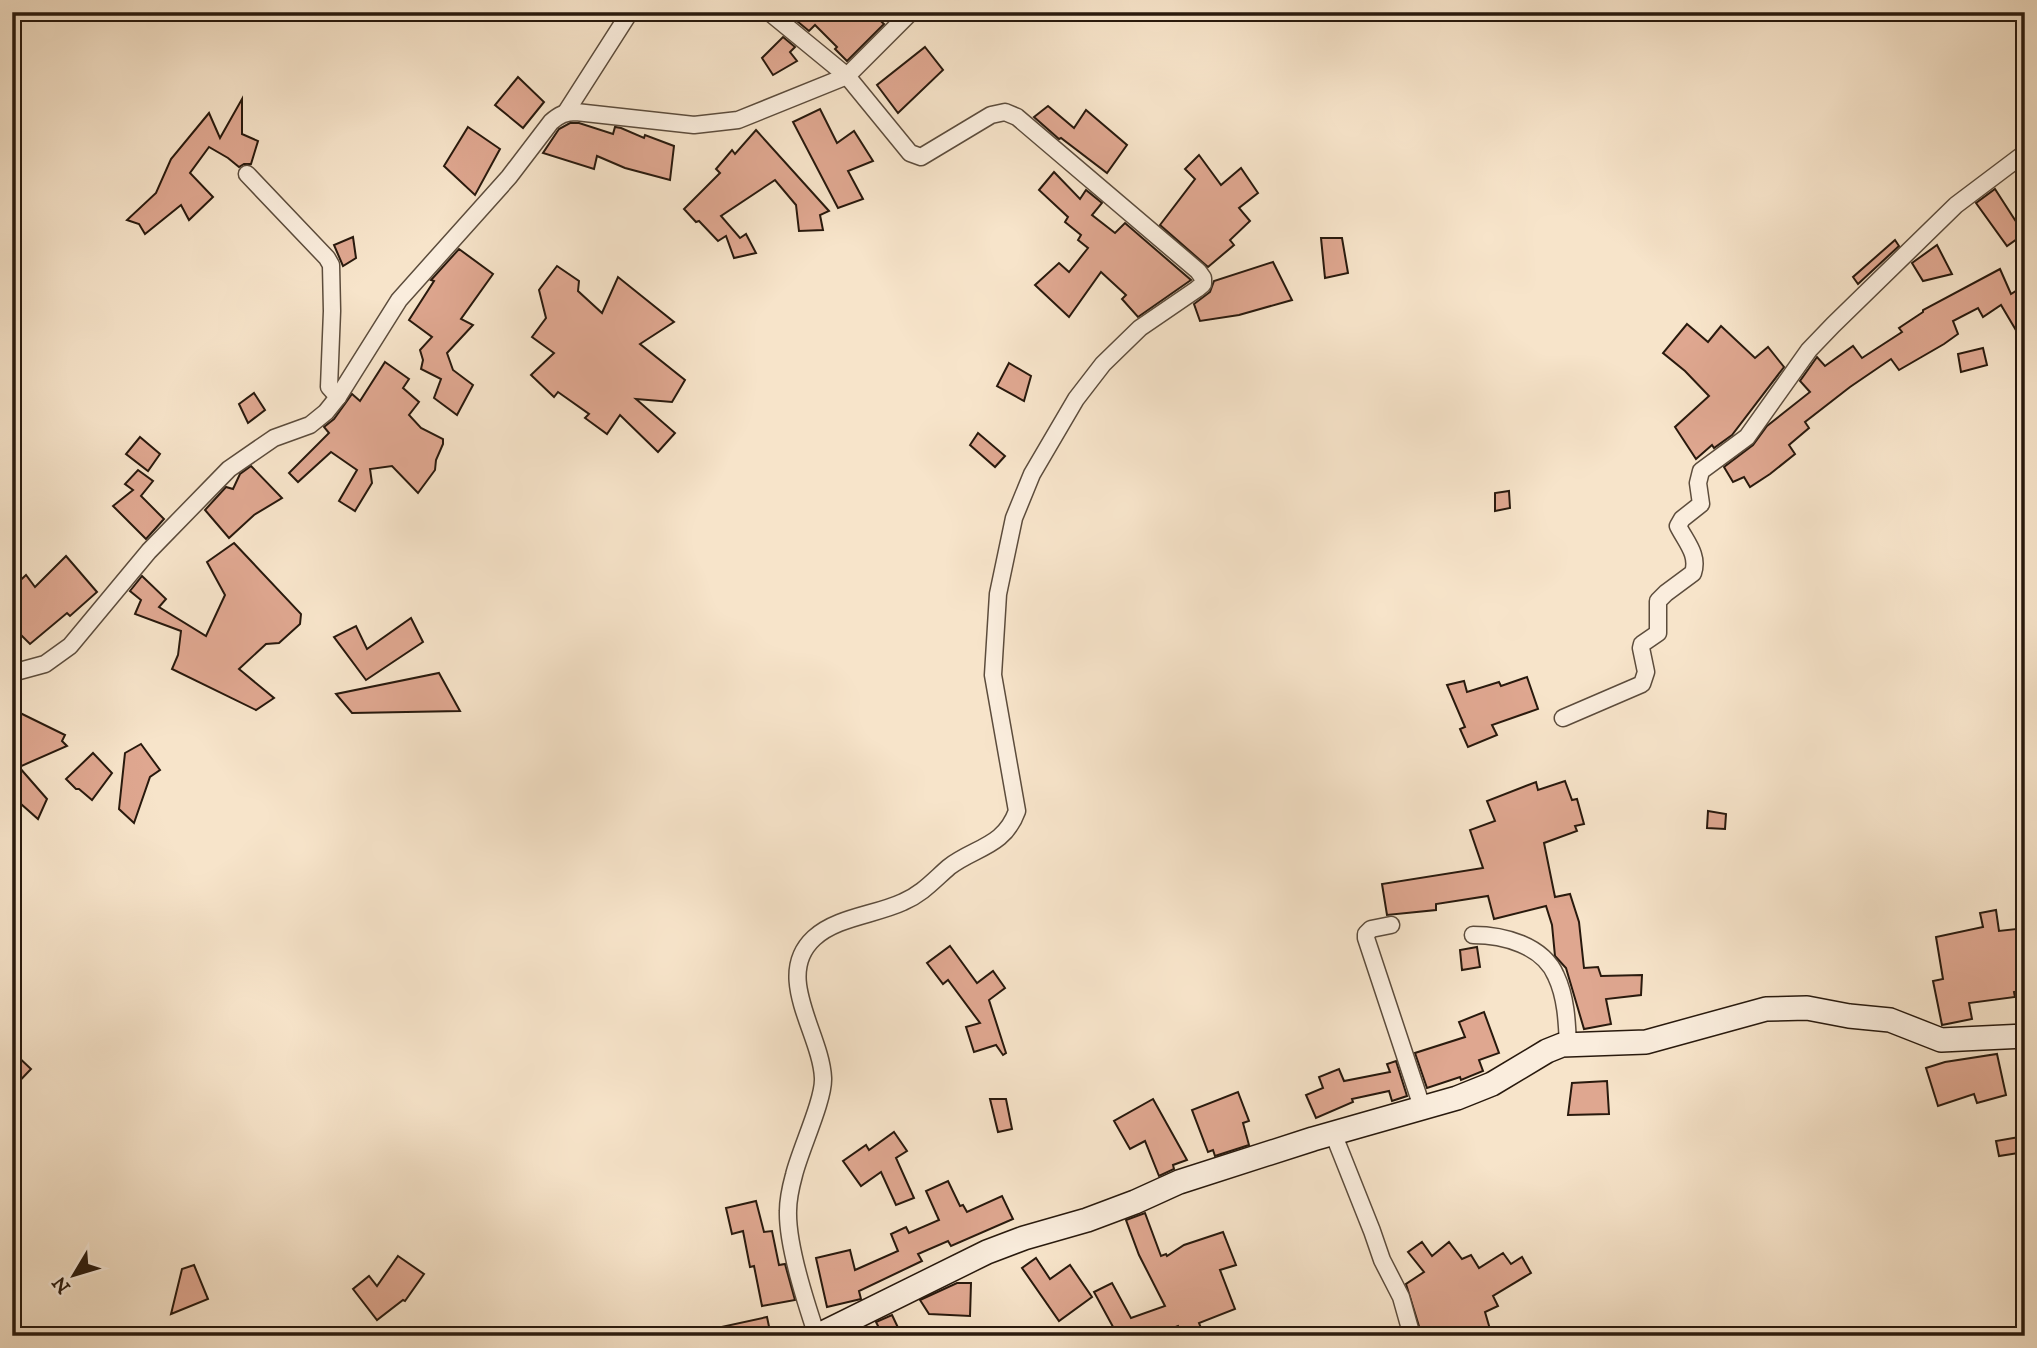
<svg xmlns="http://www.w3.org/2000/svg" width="2037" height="1348" font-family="'IM FELL DW Pica',serif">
<rect width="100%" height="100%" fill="#f7e4ca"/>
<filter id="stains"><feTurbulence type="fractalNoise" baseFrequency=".00286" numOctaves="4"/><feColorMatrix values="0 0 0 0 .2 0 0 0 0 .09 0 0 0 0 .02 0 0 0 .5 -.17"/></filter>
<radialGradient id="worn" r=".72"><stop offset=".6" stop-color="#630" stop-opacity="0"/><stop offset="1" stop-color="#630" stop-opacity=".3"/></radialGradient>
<!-- building -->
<g fill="#dfa790" stroke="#28190d" stroke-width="2">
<path d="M786 12H871L884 24 847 61 835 49 837 47 815 25 809 31Z"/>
<path d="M783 37 795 47 790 52 797 61 773 75 762 58Z"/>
<path d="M925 47 943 70 898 113 877 85Z"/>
<path d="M518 77 544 102 523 128 495 105Z"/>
<path d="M242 99V134L258 141 251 164H244L239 167 228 158 209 147 190 173 213 197 189 220 181 205 145 234 139 224 127 220 156 193 171 159 209 113 220 138Z"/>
<path d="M1048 106 1074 128 1086 110 1127 145 1107 173 1061 138 1059 139 1034 117Z"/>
<path d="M820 109 837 143 854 131 873 161 848 171 863 199 838 208 793 122Z"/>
<path d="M570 123H579L613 134 615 127 621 128 644 138 645 135 674 146 670 180 625 168 597 156 594 169 543 153 559 129Z"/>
<path d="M468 127 500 149 475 195 444 166Z"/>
<path d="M756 130 829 211 820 215 823 230 799 231 796 205 775 180 721 216 740 238 746 234 756 253 734 258 726 236 718 241 699 221 696 222 684 209 720 173 716 169 732 150 735 154Z"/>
<path d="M1199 155 1221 185 1241 168 1258 193 1239 208 1250 221 1230 240 1234 245 1208 267 1160 225 1195 179 1185 169Z"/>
<path d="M1054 172 1080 199 1086 190 1102 203 1092 215 1115 233 1125 223 1191 280 1138 317 1122 299 1126 295 1101 272 1069 317 1035 285 1059 263 1069 272 1088 248 1078 240 1081 235 1065 222 1068 217 1039 190Z"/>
<path d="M1995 189 2024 234 2007 246 1976 203Z"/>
<path d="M353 237 356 258 343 266 334 245Z"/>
<path d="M1321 238H1342L1348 273 1325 278Z"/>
<path d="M1895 240 1899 246 1858 284 1853 277Z"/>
<path d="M1937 245 1952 274 1923 281 1912 263Z"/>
<path d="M459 249 493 274 461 319 473 325 447 353 453 370 473 385 457 415 434 398 441 379 421 369 423 360 420 350 432 337 409 320 434 281 431 280Z"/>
<path d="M1273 262 1292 300 1239 315 1200 321 1194 304 1210 292 1214 281Z"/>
<path d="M557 266 579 281 578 291 602 313 618 277 674 322 640 344 685 380 672 402 636 399 675 433 658 452 620 415 607 434 585 418 589 414 558 392 554 397 531 375 554 353 532 337 546 318 539 290Z"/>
<path d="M2000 269 2011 294 2025 285V310L2020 314 2025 328 2017 332 2001 305 1983 317 1978 308 1953 321 1958 334 1944 344 1899 370 1891 359 1850 387 1805 422 1809 428 1789 445 1795 454 1770 474 1750 487 1744 477 1733 482 1724 467 1753 445 1767 426 1810 392 1800 381 1817 357 1825 366 1853 346 1862 358 1902 332 1899 328 1923 312V310Z"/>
<path d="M1687 324 1708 342 1721 326 1755 358 1768 347 1784 367 1732 435 1714 448 1712 445 1696 459 1675 427 1709 396 1685 371 1663 353Z"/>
<path d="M1983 348 1987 365 1961 372 1958 354Z"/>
<path d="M385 362 409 379 403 388 419 402 409 415 421 428 443 439V444L436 460 435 470 418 493 392 466 370 469 372 483 355 511 339 501 357 470 331 452 298 482 289 473 329 433 324 427 334 419 352 394 360 401Z"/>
<path d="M1009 363 1031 376 1024 401 997 386Z"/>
<path d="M254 393 265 410 248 423 239 404Z"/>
<path d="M978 433 1005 456 995 467 970 445Z"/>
<path d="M140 437 160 454 148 471 126 454Z"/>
<path d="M251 466 282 498 254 515 229 538 205 510 226 487 233 489 240 474Z"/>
<path d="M138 470 153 481 141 496 164 519 146 539 113 506 133 490 125 484Z"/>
<path d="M1509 491 1510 508 1495 511V493Z"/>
<path d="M234 543 301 614 300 624 279 643 266 644 239 669 274 698 256 710 172 669 178 655 181 631 135 614 141 600 130 591 142 576 166 599 159 607 206 636 225 595 207 562Z"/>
<path d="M66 556 97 592 70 616 67 613 30 644 12 626V588L26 575 35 587Z"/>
<path d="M411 618 423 642 366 680 334 637 356 626 367 649Z"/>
<path d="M439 673 460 711 352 713 336 694Z"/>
<path d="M1527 677 1538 709 1492 725 1497 735 1468 747 1460 729 1465 727 1447 685 1464 681 1467 692 1499 682 1501 686Z"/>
<path d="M12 709 65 735 62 741 67 746 19 767 47 799 38 819 12 796Z"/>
<path d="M141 744 160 770 150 777 134 823 119 809 125 753Z"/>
<path d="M93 753 112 773 92 800 79 789H76L66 779Z"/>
<path d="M1565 781 1572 800 1577 799 1584 824 1575 826 1577 831 1544 843 1555 897 1570 894 1579 922 1584 968 1598 967 1601 976 1642 975 1641 995 1606 999 1611 1024 1584 1029 1566 968 1555 956 1552 925 1546 906 1494 919 1488 896 1436 904V910L1387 915 1382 884 1483 868 1470 830 1495 821 1487 801 1536 782 1538 790Z"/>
<path d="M1708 811 1726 814 1725 829 1707 828Z"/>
<path d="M1996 910 1999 931 2025 928V990L2014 992 2015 997 1969 1003 1972 1019 1942 1025 1933 981 1943 979 1936 937 1983 927 1980 913Z"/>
<path d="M950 946 977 983 993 971 1005 988 989 1000 1006 1053 1003 1055 996 1045 974 1052 966 1027 980 1023 948 980 943 984 927 963Z"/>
<path d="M1477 947 1480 967 1462 970 1460 950Z"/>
<path d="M1484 1012 1499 1053 1479 1060 1483 1071 1461 1080 1460 1077 1427 1088 1415 1053 1465 1037 1459 1022Z"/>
<path d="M12 1051 31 1069 12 1089Z"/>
<path d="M1997 1054 2006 1095 1977 1103 1974 1094 1938 1106 1926 1068 1945 1062Z"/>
<path d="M1396 1061 1407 1096 1392 1101 1389 1091 1352 1099 1353 1102 1316 1118 1306 1095 1323 1088 1319 1077 1339 1069 1344 1081 1390 1072 1387 1064Z"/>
<path d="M1607 1081 1609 1114 1568 1115 1572 1083Z"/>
<path d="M1238 1092 1249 1121 1243 1123 1249 1145 1215 1156 1213 1150 1208 1152 1192 1110Z"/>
<path d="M990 1099H1006L1012 1129 998 1132Z"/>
<path d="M1153 1099 1187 1160 1173 1165 1174 1169 1159 1176 1145 1141 1130 1149 1114 1121Z"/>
<path d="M894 1132 907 1151 896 1158 914 1198 896 1205 881 1172 861 1186 843 1161 866 1145 869 1150Z"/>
<path d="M2025 1136V1152L1999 1156 1996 1141Z"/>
<path d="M948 1181 960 1206 963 1205 967 1212 1002 1196 1013 1219 951 1246 948 1241 918 1254 922 1261 859 1291 861 1299 827 1307 816 1258 850 1250 855 1270 898 1251 891 1234 906 1227 909 1233 939 1220 926 1191Z"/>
<path d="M756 1201 764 1232 772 1231 779 1265 785 1264 795 1300 762 1306 754 1266 750 1267 743 1231 732 1234 726 1208Z"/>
<path d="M1145 1213 1161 1256 1166 1254 1167 1256 1184 1245 1223 1232 1236 1265 1220 1270 1235 1309 1199 1323 1201 1328 1181 1335 1178 1326 1151 1336H1118L1094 1292 1112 1283 1131 1318 1165 1306 1139 1255 1126 1220Z"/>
<path d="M1422 1242 1432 1256 1449 1242 1462 1259 1471 1255 1479 1268 1503 1253 1511 1264 1522 1257 1531 1273 1493 1296 1498 1306 1485 1312 1492 1336H1422L1406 1284 1424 1272 1408 1252Z"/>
<path d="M398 1256 424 1274 405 1301 403 1300 377 1320 353 1289 369 1276 377 1286Z"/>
<path d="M1036 1258 1050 1279 1070 1265 1092 1297 1059 1321 1022 1268Z"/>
<path d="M194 1265 208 1299 171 1314 182 1269Z"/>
<path d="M957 1283H971L970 1316 929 1314 920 1300Z"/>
<path d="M892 1315 902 1336H883L876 1322Z"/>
<path d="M767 1317 771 1336H712V1329Z"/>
</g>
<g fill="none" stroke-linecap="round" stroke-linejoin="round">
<defs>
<g id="street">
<path d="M769 12 847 76 910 153 921 157 991 115 1005 112 1017 117 1198 271 1203 278V284L1197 289 1140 328 1103 364 1076 399 1032 474 1014 518 998 594 993 675 1017 811C1004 847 975 847 949 867 934 880 922 894 903 902 875 915 837 917 814 938 773 976 821 1033 823 1078 824 1100 800 1150 794 1175 791 1186 788 1200 788 1211 787 1245 806 1303 817 1336"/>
<path d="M566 112 630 12"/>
<path d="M247 174 327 258 331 265 332 311 329 387 338 397"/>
<path d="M12 673 45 664 70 646 149 551 229 469 274 438 310 425 326 412 338 397 399 300 509 177 551 122C559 115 565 112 576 112L694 125 738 120 847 76 911 12"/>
<path d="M1563 718 1642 684 1646 672 1641 648 1642 644 1658 633V601L1666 593 1693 573C1699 555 1686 542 1678 526L1682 519 1701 504 1698 483 1701 471 1747 437 1809 350 1833 325 1956 205 2025 153"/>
<path d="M1391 925 1371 929 1366 934V938L1422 1107"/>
<path d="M1473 935C1503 935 1543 945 1556 976 1566 997 1567 1022 1568 1045"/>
<path d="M1333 1133 1372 1231 1382 1260 1401 1297 1412 1336"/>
</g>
<path id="secondary" d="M817 1336 987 1252 1024 1238 1087 1220 1135 1202 1179 1182 1313 1139 1457 1098 1492 1084 1547 1051 1562 1045 1646 1042 1766 1009 1807 1008 1849 1016 1890 1020 1941 1040 2025 1036"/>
</defs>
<!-- street casing -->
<use href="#street" stroke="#5c4c3c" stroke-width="19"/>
<!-- secondary casing -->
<use href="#secondary" stroke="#28190d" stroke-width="26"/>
<!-- street -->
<use href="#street" stroke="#faeddd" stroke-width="16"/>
<!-- secondary -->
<use href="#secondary" stroke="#faeddd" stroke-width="23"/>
</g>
<!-- margin -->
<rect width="2037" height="1348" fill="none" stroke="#f7e4ca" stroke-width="42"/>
<rect x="14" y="14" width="2009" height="1320" fill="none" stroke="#28190d" stroke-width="3.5"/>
<rect x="21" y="21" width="1995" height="1306" fill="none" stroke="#28190d" stroke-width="2"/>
<!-- north arrow -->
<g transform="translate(74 1275) rotate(232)" stroke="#faeddd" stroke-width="5" paint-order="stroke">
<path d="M0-5L12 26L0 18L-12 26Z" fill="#28190d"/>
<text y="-10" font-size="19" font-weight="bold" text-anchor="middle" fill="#28190d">N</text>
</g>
<rect width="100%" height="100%" filter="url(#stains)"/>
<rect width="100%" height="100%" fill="url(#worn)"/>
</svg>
